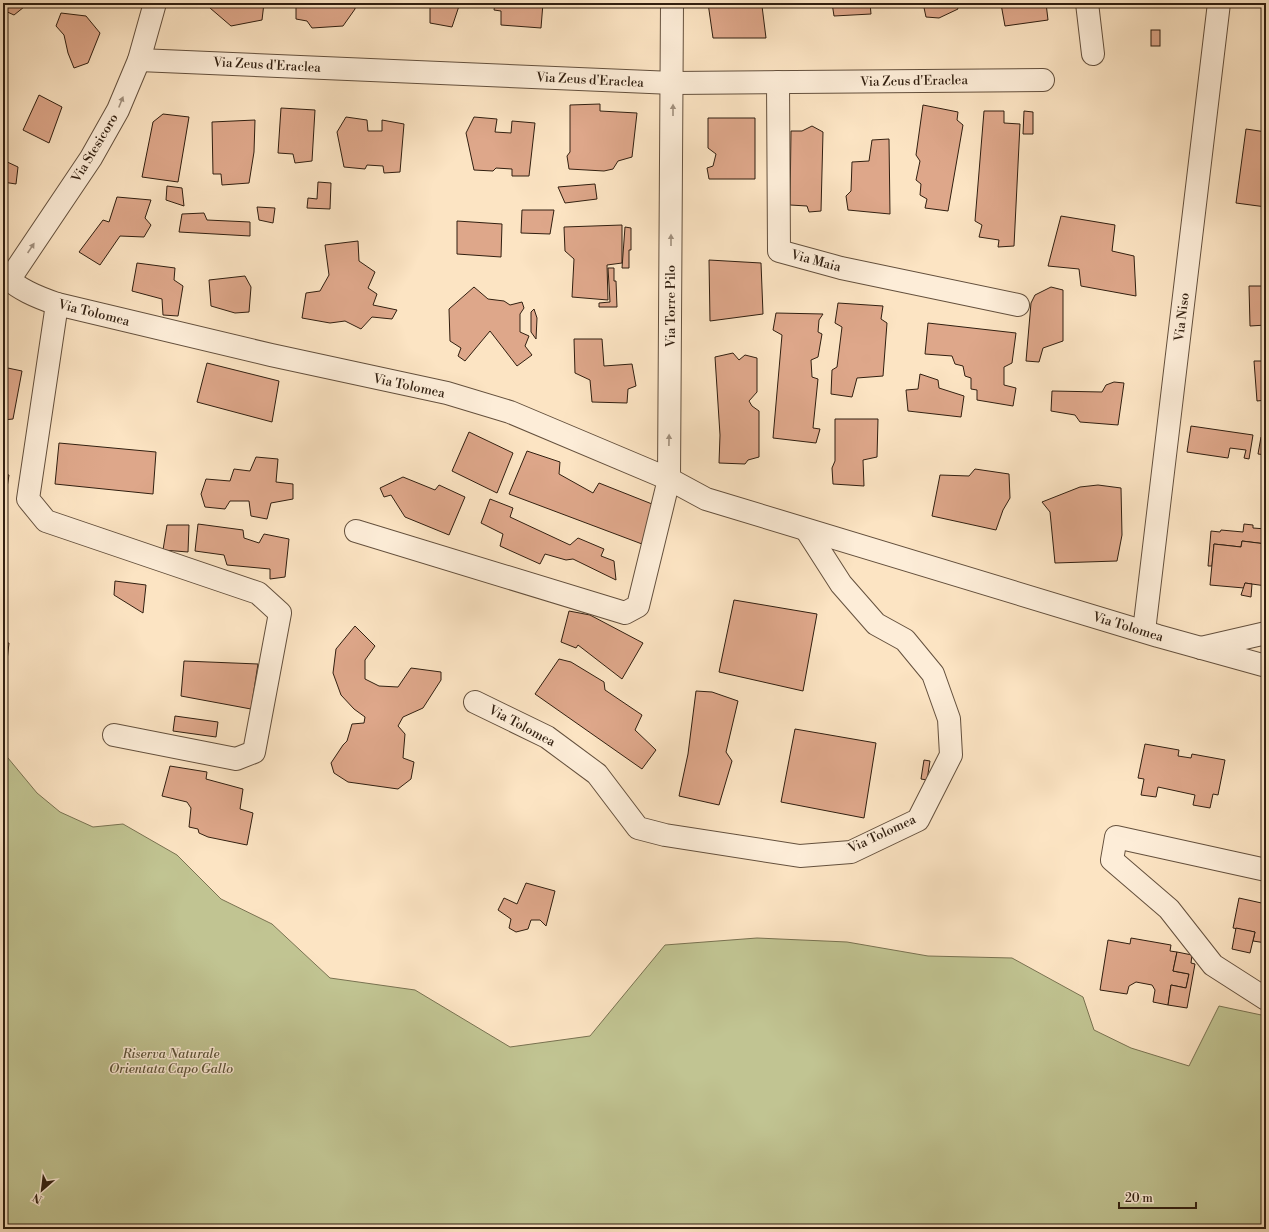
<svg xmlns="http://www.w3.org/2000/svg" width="1269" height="1232" font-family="'Libre Bodoni',serif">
<rect width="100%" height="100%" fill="#fce4c3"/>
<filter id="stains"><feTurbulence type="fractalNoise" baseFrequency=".005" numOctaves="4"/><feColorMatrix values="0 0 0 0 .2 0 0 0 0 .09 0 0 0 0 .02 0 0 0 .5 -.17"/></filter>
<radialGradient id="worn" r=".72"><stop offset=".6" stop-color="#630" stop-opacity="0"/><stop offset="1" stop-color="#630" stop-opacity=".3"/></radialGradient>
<!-- green -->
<path fill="#c1c492" stroke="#797251" d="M3 752 37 793 60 812 93 827 123 824 177 855 221 899 272 924 330 978 415 990 510 1047 590 1036 665 945 757 938 847 942 928 956 1012 958 1083 997 1094 1030 1131 1048 1189 1066 1219 1006 1266 1016V1229H3Z"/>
<!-- building -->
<g fill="#dea78a" stroke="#311f10">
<path d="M3 3H29L14 15 3 10Z"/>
<path d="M210 3H264L262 20 231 26 210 8Z"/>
<path d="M296 3H355V9L343 26 312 28 307 21 296 19Z"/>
<path d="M430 3H460L452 27 430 23Z"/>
<path d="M495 3H543L541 28 501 25V11L494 10Z"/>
<path d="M708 3H718L728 6H762L766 38H713Z"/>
<path d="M832 3H870L871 14 834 16Z"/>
<path d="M923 3H956L958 9 939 18 926 17Z"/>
<path d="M972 3H1046L1048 20 1005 26 1001 4 973 5Z"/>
<path d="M61 13 86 16 100 33 88 63 74 68 68 53 64 35 56 26Z"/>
<rect x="1151" y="30" width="9" height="16"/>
<path d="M39 95 62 107 49 143 23 130Z"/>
<path d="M600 104V111L637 113 632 157 618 161 613 169 604 171 569 169 567 156 570 152V105Z"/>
<path d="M923 105 958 112 957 120 963 125 948 211 925 208 927 199 920 195 921 184 916 180 920 161 916 155Z"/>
<path d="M281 108 315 110 312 161 295 163 293 154 278 153Z"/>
<path d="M984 111H1004V123L1020 124 1014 246 998 247 999 240 979 237 982 225 975 221Z"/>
<path d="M1024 111 1033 112V134H1023Z"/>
<path d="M163 114 189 117 178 182 142 177 153 122Z"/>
<path d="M346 117 367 120 368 131H382V120L404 124 400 172 384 173 383 166 367 165 365 169 344 167 337 132Z"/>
<path d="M474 117 497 119 495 132 511 133 512 121 535 123 529 176H512V169L496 168 493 171 474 170 466 133Z"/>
<path d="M708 118H755V179H709L707 168 713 166 716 154 708 148Z"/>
<path d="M255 120 254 152 249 183 222 185 221 174H213L212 122Z"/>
<path d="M812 126 823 132 821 211 809 212 807 206 790 205 791 131H802Z"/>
<path d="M1246 129 1266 132V207L1236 203Z"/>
<path d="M889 139 890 214 848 210 846 196 851 191 852 162 869 161 872 140Z"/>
<path d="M3 160 18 167 16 184 3 182Z"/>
<path d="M318 182 331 183 330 209 307 208 308 198 317 199Z"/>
<path d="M595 184 597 199 565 203 558 187Z"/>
<path d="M167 186 182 188 184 206 166 200Z"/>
<path d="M117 197 151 200 145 218 151 225 144 237 120 236 100 265 79 252 103 220 109 222Z"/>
<path d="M257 207 275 208 273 223 259 220Z"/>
<path d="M522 210H554L550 234 521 233Z"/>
<path d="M204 213 207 220 250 222V236L179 232 182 214Z"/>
<path d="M1061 216 1115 225 1112 251 1134 256 1136 296 1081 286 1079 269 1048 266Z"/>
<path d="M457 221 502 224 501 257 457 254Z"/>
<path d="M622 225V263L607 265 608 300 572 297 574 259 565 251 564 227Z"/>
<path d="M625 227 631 228V250H629V268H622Z"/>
<path d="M358 241 359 261 375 272 368 288 377 294 373 305 397 310 392 319 372 317 361 329 345 321 330 323 302 318 306 293 320 291 329 275 325 245Z"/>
<path d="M709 260 761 263 763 314 710 321Z"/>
<path d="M137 263 175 268 174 280 183 286 178 316 163 315 162 299 132 291Z"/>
<path d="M608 268H614V281H616L617 307H599V303L610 302Z"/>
<path d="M245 276 251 287 249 312 235 313 211 306 209 280Z"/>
<path d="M1249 286H1266V325L1250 326Z"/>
<path d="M474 287 488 299 504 301 510 305 522 302 524 308 520 314V332L529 336 525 346 532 355 517 366 490 331 465 361 458 356 461 348 450 341 449 309Z"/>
<path d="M1051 287 1063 290V341L1043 348 1039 362 1026 361 1031 303 1035 295Z"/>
<path d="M838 303 883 306 881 319 887 323 883 376 857 378 852 397 831 394 832 370 837 367 842 327 835 323Z"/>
<path d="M534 309 537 318 536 339 531 332V312Z"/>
<path d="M776 313 823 314 819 320 818 332 822 334 818 357 811 360 812 377 818 379 813 428 820 429 816 443 773 438 782 335 773 330Z"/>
<path d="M928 323 1016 333 1012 363 1004 367V385L1016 388 1013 406 977 400V390L971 389V378L965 376 963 366 955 364 952 356 925 354Z"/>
<path d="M574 339H602L604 366 632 364 636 386 628 389 627 403 592 402 590 380 575 373Z"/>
<path d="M733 353 739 360 745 355 757 358V392L749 401 752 406 759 411V457L748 460 745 464 719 463 720 435 715 357Z"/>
<path d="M1254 361H1266V400L1257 401Z"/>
<path d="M207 363 279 381 272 422 197 402Z"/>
<path d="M3 367 22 371 13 419 3 420Z"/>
<path d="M920 374 938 380 939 388 964 396 961 417 908 411 906 390 918 389Z"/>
<path d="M1114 382 1124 383 1118 425 1080 422 1075 415 1051 411 1052 391 1102 392 1106 385Z"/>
<path d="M835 419H878L877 457 863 460 864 486 833 484 832 468 835 461Z"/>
<path d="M1191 426 1253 435 1249 459 1244 458 1246 450 1230 448 1228 458 1187 452Z"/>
<path d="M469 432 513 453 497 493 452 471Z"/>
<path d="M1261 437 1266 438V455L1258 454Z"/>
<path d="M59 443 156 452 153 494 55 484Z"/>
<path d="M527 451 560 462 559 474 593 493 599 483 652 504 642 544 509 494Z"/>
<path d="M256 457 278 459 276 482 293 484V499L271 503 267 519 251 516 249 501H230L225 509 205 507 201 494 206 479 230 481 234 469 250 471Z"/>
<path d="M975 469 1009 474 1010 498 1003 510 996 530 932 516 940 475 969 476Z"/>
<path d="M3 474 9 475 3 513Z"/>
<path d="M403 477 435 490 439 485 465 497 449 535 405 517 391 495 384 497 380 488Z"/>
<path d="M1098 485 1121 488 1122 535 1117 561 1055 563 1050 512 1042 502 1080 487Z"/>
<path d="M490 499 513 508 510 517 570 545 578 538 604 549 601 556 614 561 616 580 573 559 566 560 545 554 540 564 500 546 503 534 481 523Z"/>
<path d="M198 524 243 530 244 538 259 543 264 534 289 539 285 577 270 579V569L227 565 224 555 195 551Z"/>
<path d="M1244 524 1253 525V528L1266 529V544L1242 541 1241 547 1214 544 1212 566H1208L1211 531 1220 532 1221 530 1243 532Z"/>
<path d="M167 525H189L188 552 163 550Z"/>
<path d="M1242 541 1266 544V586L1245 583 1244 588 1210 585 1214 544 1241 547Z"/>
<path d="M3 556 7 557 3 580Z"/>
<path d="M115 581 146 585 143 613 114 595Z"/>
<path d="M1245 583 1252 584 1251 597 1241 595Z"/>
<path d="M734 600 817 614 803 691 719 672Z"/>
<path d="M569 611 590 615 643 643 622 679 578 645 576 648 561 642Z"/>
<path d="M3 623 6 624 3 643H9L5 679H3Z"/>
<path d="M355 626 375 646 365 660V679L379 686 398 687 411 668 441 672V680L423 708 403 717 398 726 405 734 403 758 414 762 411 779 398 789 348 782 334 773 331 763 343 745 347 741 352 724 364 723 365 717 354 709 341 695 333 673 336 649Z"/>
<path d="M559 659 571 662 604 682 605 690 642 715 635 730 656 750 642 769 535 694Z"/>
<path d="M184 661 258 664 251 709 181 696Z"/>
<path d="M696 691 712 692 738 701 726 752 732 761 719 805 679 796 688 754Z"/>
<path d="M175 716 218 722 216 737 173 731Z"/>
<path d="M795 729 876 743 864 818 781 802Z"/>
<path d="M1145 744 1179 750 1178 756 1191 758 1192 754 1225 760 1218 795 1213 794 1210 808 1193 805 1195 795 1158 787 1156 797 1141 795 1144 779 1138 778Z"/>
<path d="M924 760 930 761 927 780 921 779Z"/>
<path d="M170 766 207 772 206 779 243 789 240 809 253 813 247 845 208 837 199 833 198 829 189 827 191 808 187 802 162 796Z"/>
<path d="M526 883 555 891 546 926 540 920H531L528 929 516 932 509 928 511 919 498 910 504 898 517 904Z"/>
<path d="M1239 898 1266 904V943L1253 941 1255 932 1233 928Z"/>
<path d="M1236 928 1255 932 1250 953 1232 949Z"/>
<path d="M1131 938 1171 945 1170 951 1177 952 1173 971 1189 974 1186 988 1171 985 1168 1005 1153 1002 1155 990 1152 985 1136 982 1129 986 1127 994 1100 990 1108 940 1130 944Z"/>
<path d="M1177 952 1192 955 1191 963 1195 964 1187 1008 1168 1005 1171 985 1186 988 1189 974 1173 971Z"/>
</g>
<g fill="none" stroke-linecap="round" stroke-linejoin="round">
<defs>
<g id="minor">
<path d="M1087 3 1093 54"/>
<path d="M139 60 673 83 1043 80"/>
<path d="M778 82 779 251 841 268 1018 305"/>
<path d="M3 274C17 289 37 297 57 304L271 355 447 393 510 412 669 479 706 499 1158 636 1266 666"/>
<path d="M9 280 91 158 118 110 139 60 155 3"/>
<path d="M57 304 28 499 46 521 258 593 280 613 254 752 236 759 114 735"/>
<path d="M356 531 625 613 638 606 669 479 672 3"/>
<path d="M1144 631 1219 3"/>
<path d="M1201 648 1266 633"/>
<path d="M475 702 547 737 597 774 638 828 665 835 800 856 851 852 918 820 951 755 949 719 933 674 905 640 876 624 841 584 807 531"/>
<path d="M1266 870 1116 837 1112 860 1169 909 1213 965 1266 999"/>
</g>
</defs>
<!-- minor casing -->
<use href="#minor" stroke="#64503d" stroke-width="24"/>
<!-- minor -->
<use href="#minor" stroke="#fdedd8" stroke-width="22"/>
</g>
<!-- one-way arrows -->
<defs><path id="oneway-solid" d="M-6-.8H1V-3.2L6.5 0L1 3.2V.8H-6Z"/></defs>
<g fill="#a1907e">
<use href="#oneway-solid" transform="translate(121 102) rotate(-68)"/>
<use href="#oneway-solid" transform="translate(673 110) rotate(-90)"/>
<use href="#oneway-solid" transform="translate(671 240) rotate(-90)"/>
<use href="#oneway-solid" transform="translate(31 248) rotate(-56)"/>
<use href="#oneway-solid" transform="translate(669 440) rotate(-89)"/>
</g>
<g text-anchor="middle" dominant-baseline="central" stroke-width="3" stroke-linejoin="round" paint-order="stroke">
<!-- street labels -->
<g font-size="13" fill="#311f10" stroke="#fdedd8">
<text transform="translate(267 65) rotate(3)">Via Zeus d'Eraclea</text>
<text transform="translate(590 80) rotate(3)">Via Zeus d'Eraclea</text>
<text transform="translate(914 81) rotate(-1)">Via Zeus d'Eraclea</text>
<text transform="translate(95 148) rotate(-59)">Via Stesicoro</text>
<text transform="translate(816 261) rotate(15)">Via Maia</text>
<text transform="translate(671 306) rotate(-90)">Via Torre Pilo</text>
<text transform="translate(94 313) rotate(14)">Via Tolomea</text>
<text transform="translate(1182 317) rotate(-83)">Via Niso</text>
<text transform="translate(409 386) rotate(12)">Via Tolomea</text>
<text transform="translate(1128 627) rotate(17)">Via Tolomea</text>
<text transform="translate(522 726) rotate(28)">Via Tolomea</text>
<text transform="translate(882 834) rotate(-25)">Via Tolomea</text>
</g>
<!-- park labels -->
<g font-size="13" font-style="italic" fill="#5c5137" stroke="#fdedd8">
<text x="171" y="1054">Riserva Naturale<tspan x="171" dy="15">Orientata Capo Gallo</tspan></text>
</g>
</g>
<!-- margin -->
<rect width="1269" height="1232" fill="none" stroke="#fce4c3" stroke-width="16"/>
<rect x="4" y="4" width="1261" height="1224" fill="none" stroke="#311f10" stroke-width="2"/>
<rect x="8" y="8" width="1253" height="1216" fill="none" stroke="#311f10"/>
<!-- north arrow -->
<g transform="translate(42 1190) rotate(208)" stroke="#fdedd8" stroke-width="3" paint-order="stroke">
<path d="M0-3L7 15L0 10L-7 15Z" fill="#311f10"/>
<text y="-6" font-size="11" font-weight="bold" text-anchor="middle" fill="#311f10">N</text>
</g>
<!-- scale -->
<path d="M1119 1202v6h77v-6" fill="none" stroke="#311f10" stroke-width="2"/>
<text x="1125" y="1202" font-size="12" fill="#311f10" stroke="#fdedd8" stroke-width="3" paint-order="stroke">20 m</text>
<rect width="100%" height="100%" filter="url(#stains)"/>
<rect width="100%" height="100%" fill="url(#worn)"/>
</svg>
